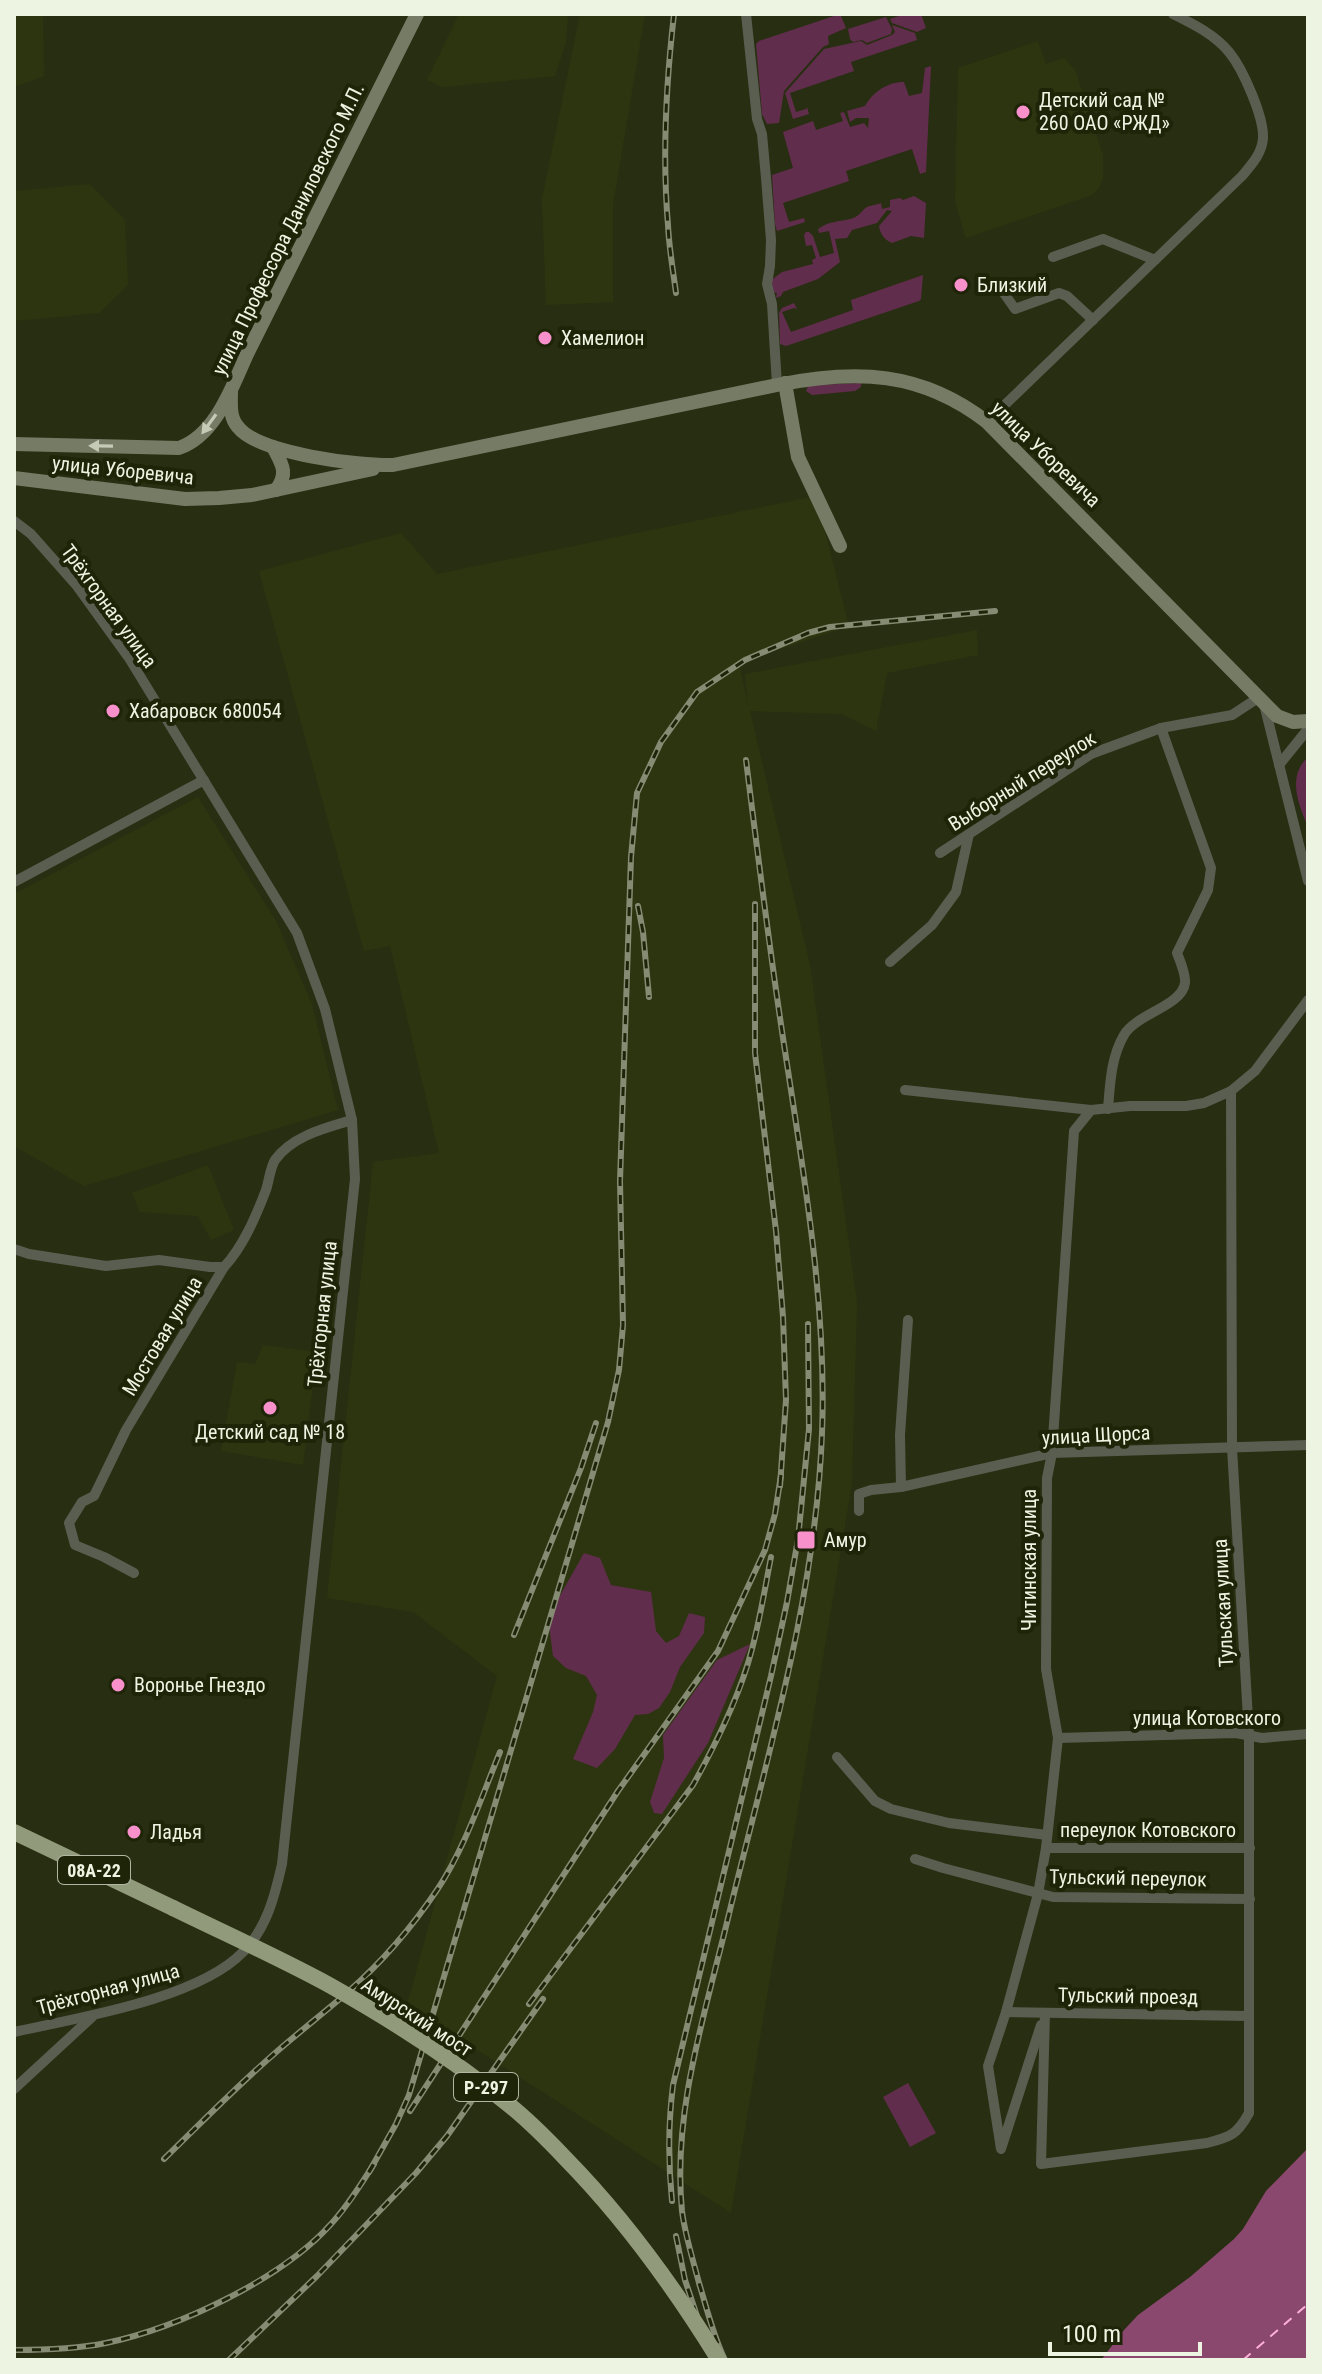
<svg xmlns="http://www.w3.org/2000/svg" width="1322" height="2374" font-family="'Roboto Condensed',sans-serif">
<rect width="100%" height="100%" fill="#282e11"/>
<!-- built -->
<g fill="#2d3510">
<path d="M14 14H43L44 76 14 87Z"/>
<path d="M459 14H568L566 42 555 76 442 87 427 80Z"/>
<path d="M580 14H645L613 205V302L546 305 542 199Z"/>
<path d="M1038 41 1046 64 1064 58 1075 70 1103 155V178L1099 188 1092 195 966 238 955 202 958 68Z"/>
<path d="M90 184 125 220 128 285 99 313 14 321V191Z"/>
<path d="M816 496 849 626 739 663 748 705 745 674 977 630 978 655 887 673 876 731 842 714 750 711 810 965 857 1302 852 1483 731 2213 407 2005 497 1676 413 1612 327 1598 373 1162 439 1153 390 946 364 951 259 571 401 533 437 574Z"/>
<path d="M198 797 276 921 312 1004 338 1110 84 1186 14 1146V894Z"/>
<path d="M208 1165 234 1230 211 1240 198 1216 140 1212 132 1193Z"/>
<path d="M263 1345 317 1352 303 1465 221 1451 237 1362 255 1364Z"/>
</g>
<!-- green -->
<g fill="#612d4c">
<path d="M840 14 846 28 828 36 829 44 823 47 784 91 779 123 767 124 762 114 756 44 759 41Z"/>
<path d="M905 14H921L926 28 917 32 892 23 890 19Z"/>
<path d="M886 17 892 29 891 34 867 43 862 40 853 42 850 39 848 29Z"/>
<path d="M892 25 915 33 917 40 851 62 854 71 790 93 796 112 806 109 807 107 809 114 793 119 785 93 824 49 861 41 867 45 892 35 895 32Z"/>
<path d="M931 66 926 172 920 174 912 149 846 171 849 181 783 203 789 222 804 218 805 222 777 231 775 224 772 175 793 168 783 132 813 121 816 130 843 121 840 113 844 112 850 127 864 123 868 128 869 118H856L850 122 847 111 865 106C873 92 887 82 904 82L909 96 922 93 925 68Z"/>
<path d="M914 196 926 203 924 238 911 236 892 243C885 240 880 234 879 226L892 211 887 210 877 223 852 230 847 238 835 239 840 262 818 279 783 292 781 296 776 298 777 293 772 292 770 281 782 272 813 264 812 260 816 258 812 245 806 246 804 235 806 232H809L813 236 820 257 834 253 829 231 819 233 818 229C829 221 838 222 850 219 858 218 861 211 867 207 869 206 879 204 881 203L882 209 890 207V200L900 198 903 200Z"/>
<path d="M923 275 921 299 919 301 786 346 780 344 779 313 782 308 794 303 797 309 794 308 782 312 791 332 853 310 851 300Z"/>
<path d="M861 383V387L855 391 812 395 806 391 808 386 815 385Z"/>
<path d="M1308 757V827C1298 804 1287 776 1308 757Z"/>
<path d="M584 1553 600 1558 611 1585 651 1592 656 1631 666 1643 679 1636 689 1613 705 1617 704 1633 680 1667 670 1692 659 1708 648 1714 635 1715 615 1749 597 1768 573 1759 593 1712 597 1695 586 1676 566 1668 553 1656 548 1617Z"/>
<path d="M750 1644 708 1743 662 1814 654 1813 650 1802 664 1758 663 1735 717 1660Z"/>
<path d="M908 2083 936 2133 910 2147 883 2097Z"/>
</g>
<!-- water -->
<path fill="#8a486e" d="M1308 2148V2360H1101L1124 2330 1138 2315 1190 2277 1234 2239 1243 2229 1266 2191Z"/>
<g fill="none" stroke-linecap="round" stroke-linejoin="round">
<!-- ferry -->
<path stroke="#feafda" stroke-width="2" stroke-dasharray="10 8" stroke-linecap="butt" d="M1243 2360 1308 2304"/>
<!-- minor -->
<g stroke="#5a5e51" stroke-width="10">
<path d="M746 14 757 119 762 134 766 178 771 240 770 266 767 284 772 304 777 385"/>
<path d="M1053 257 1103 239 1155 260"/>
<path d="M1001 289 1015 309 1059 293 1067 296 1093 320"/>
<path d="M987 422 1242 176C1251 165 1262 154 1263 138 1264 117 1243 69 1229 52 1214 34 1193 24 1173 14"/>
<path d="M14 521 31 534 77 586 129 658 297 933 325 1009 352 1120 355 1179 282 1864C275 1895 267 1928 243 1952 198 1999 77 2018 14 2032"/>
<path d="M1264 704 1308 881"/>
<path d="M1279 765 1308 729"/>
<path d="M940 853 1091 754 1161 728 1232 715 1258 698"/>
<path d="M14 882 204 780"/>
<path d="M890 962 932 925 956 892 969 834"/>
<path d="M905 1090 1091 1110 1130 1106H1186L1204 1103 1231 1091 1255 1071 1308 1000"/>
<path d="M1108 1109C1110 1084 1111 1057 1124 1035 1136 1014 1182 1006 1185 983 1186 974 1180 961 1177 953L1208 890 1211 868 1161 728"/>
<path d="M14 1249 29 1254 106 1266 159 1260 210 1267H224"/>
<path d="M901 1487 900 1435 908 1320"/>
<path d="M859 1511V1494L871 1490 901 1487 1052 1453 1308 1445"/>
<path d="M134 1573 104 1557 75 1545 69 1523 82 1502 94 1496 126 1430 224 1267C243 1247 256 1216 266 1190 269 1181 270 1168 275 1160 292 1136 325 1128 352 1120"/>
<path d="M1058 1738 1236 1733 1262 1738 1308 1734"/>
<path d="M837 1757 875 1801 891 1809 949 1823 1047 1835"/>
<path d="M1046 1848H1250"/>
<path d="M915 1859 943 1868 1053 1897 1250 1899"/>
<path d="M1006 2012 1249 2016"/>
<path d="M1045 2013 1041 2164 1207 2143C1230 2137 1237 2135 1249 2113V1735L1232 1448 1231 1091"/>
<path d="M1041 2025 1001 2149 988 2066 1006 2012 1038 1894 1046 1848 1058 1738 1046 1669 1047 1478 1052 1453 1074 1131 1091 1110"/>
<path d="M14 2089 92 2017"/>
</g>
<!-- secondary -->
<g stroke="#757b65" stroke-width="14">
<path d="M785 383 798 457 840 546"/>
<path d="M231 391C231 404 229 417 238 427 259 454 360 466 393 465L777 385C856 369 921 371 987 422L1277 716 1293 722 1308 721"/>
<path d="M14 444 179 448C216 435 232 387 247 354L417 14"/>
<path d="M273 447C282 464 289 473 276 490"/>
<path d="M14 478 185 499 219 498 252 495 373 469"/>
</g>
<!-- trunk -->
<path stroke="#929a7c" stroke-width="16" d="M14 1832 173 1908"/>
<defs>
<g id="rail">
<path d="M674 14C666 84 662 155 668 225 669 248 673 270 676 293"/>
<path d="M755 904V1053L776 1231 783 1317 786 1400 780 1486"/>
<path d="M638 906 643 932 649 997"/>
<path d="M514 1635 581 1468 596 1423"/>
<path d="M529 2004 693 1785C717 1742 740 1696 752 1649 760 1619 765 1588 771 1557"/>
<path d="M410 2111 618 1791 718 1651 765 1550 775 1514 781 1475"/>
<path d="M164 2159C201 2123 236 2087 274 2054 299 2032 325 2012 349 1991 382 1962 412 1927 437 1890 465 1848 481 1798 500 1752"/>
<path d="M369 2172 396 2124 409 2095 608 1422 619 1370 623 1325 620 1181 631 857 637 793 661 742 697 692 745 660 808 633 830 627 995 611"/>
<path d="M672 2201C668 2161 668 2125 673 2085L771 1676 787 1602 798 1539 809 1429 808 1324"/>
<path d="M676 2236 685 2280 700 2325"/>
<path d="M14 2350C44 2350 76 2349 106 2343 178 2328 282 2279 331 2224 348 2206 361 2184 374 2164"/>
<path d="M229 2360 317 2276 416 2173 447 2136 543 1999"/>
<path d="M725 2360C713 2335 707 2309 699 2283 693 2260 685 2235 682 2211 672 2111 706 2011 729 1914 767 1756 816 1597 822 1433 827 1307 804 1176 785 1051 770 954 758 857 746 760"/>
</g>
</defs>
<!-- rail casing -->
<use href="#rail" stroke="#868c74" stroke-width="6"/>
<!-- rail -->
<use href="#rail" stroke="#1e2407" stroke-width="3" stroke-dasharray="9" stroke-linecap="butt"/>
<!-- trunk-bridge -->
<path stroke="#929a7c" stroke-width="16" d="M173 1908C226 1934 280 1958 331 1986 393 2021 453 2059 508 2104 528 2120 547 2139 565 2158 625 2219 674 2287 719 2360"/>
</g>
<!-- one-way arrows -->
<defs><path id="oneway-solid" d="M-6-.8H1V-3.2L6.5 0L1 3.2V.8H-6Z" transform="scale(2)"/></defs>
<g fill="#c4cab6">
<use href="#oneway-solid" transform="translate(209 424) rotate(126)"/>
<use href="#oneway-solid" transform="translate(101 446) rotate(-179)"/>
</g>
<!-- markers -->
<g fill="#f890cb" stroke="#1e2407" stroke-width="3">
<circle cx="1023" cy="112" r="8"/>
<circle cx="961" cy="285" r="8"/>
<circle cx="545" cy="338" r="8"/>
<circle cx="113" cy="711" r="8"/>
<circle cx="270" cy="1408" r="8"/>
<rect x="796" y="1530" width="20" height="20" rx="4"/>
<circle cx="118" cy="1685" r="8"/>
<circle cx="134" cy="1832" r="8"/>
</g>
<g text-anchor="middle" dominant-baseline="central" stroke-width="8" stroke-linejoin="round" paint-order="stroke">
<!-- shield labels -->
<g fill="#1e2407" stroke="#b0b6a0" stroke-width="2">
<rect x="58" y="1856" width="72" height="28" rx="6"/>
<rect x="454" y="2073" width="64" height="28" rx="6"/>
</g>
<g font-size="18" font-weight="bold" fill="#eef4e2">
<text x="94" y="1870">08А-22</text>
<text x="486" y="2087">Р-297</text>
</g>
<!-- poi labels -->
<g font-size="20" fill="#eef4e2" stroke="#1e2407" text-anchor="start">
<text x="1039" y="100">Детский сад №<tspan x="1039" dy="23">260 ОАО «РЖД»</tspan></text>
<text x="977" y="285">Близкий</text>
<text x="561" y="338">Хамелион</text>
<text x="129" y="711">Хабаровск 680054</text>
<text x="270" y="1432" text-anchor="middle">Детский сад № 18</text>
<text x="824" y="1540">Амур</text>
<text x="134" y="1685">Воронье Гнездо</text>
<text x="150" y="1832">Ладья</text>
</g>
<!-- street labels -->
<g font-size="20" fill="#eef4e2" stroke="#1e2407">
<text transform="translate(288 229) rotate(-64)">улица Профессора Даниловского М.П.</text>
<text transform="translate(1046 454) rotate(44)">улица Уборевича</text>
<text transform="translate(123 470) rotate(6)">улица Уборевича</text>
<text transform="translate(109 606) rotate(54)">Трёхгорная улица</text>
<text transform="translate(1022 781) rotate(-32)">Выборный переулок</text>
<text transform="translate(322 1314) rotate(-84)">Трёхгорная улица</text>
<text transform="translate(162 1336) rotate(-59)">Мостовая улица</text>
<text transform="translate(1096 1435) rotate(-3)">улица Щорса</text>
<text transform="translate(1029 1560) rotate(-90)">Читинская улица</text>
<text transform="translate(1223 1603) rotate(-93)">Тульская улица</text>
<text x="1207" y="1718">улица Котовского</text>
<text x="1148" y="1830">переулок Котовского</text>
<text transform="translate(1128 1878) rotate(1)">Тульский переулок</text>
<text transform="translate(108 1989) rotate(-15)">Трёхгорная улица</text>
<text transform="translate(1128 1996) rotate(1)">Тульский проезд</text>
<text transform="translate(417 2017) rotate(33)">Амурский мост</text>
</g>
</g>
<!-- border -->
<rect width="1322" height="2374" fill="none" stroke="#eef4e2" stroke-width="32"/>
<!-- scale -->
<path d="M1050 2342v12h150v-12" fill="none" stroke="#eef4e2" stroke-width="4"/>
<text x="1062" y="2342" font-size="24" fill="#eef4e2" stroke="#1e2407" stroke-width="6" paint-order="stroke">100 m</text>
</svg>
